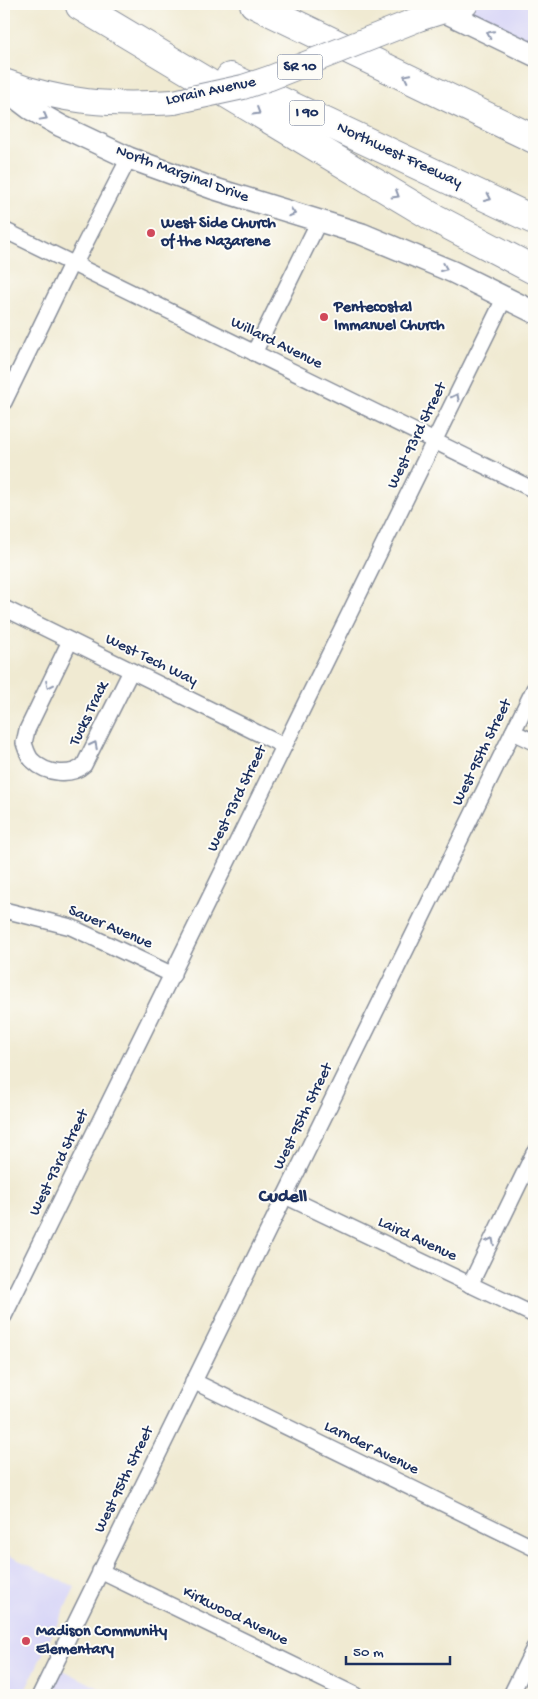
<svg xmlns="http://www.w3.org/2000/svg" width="538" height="1699" font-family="'Gochi Hand',sans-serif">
<rect width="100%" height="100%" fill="#fdfcf7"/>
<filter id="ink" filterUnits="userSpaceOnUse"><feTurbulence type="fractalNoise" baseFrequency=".02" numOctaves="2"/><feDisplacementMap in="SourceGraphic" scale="10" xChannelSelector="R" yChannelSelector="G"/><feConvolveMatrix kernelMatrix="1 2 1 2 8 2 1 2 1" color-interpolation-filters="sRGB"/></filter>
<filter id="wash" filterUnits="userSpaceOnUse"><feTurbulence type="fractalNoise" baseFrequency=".0096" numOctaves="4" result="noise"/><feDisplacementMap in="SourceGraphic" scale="20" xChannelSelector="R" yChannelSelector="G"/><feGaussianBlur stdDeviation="1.12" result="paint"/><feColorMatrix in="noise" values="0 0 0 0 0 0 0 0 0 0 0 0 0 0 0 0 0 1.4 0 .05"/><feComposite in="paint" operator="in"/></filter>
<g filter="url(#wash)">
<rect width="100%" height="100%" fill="#f0ead2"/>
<!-- built -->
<g fill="#d9d7f7">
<path d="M444 4H534V46Z"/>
<path d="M4 1553 75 1587 23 1695H4Z"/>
<path d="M55 1666 113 1695H40Z"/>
</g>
</g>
<g filter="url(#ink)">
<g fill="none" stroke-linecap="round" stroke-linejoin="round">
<defs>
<g id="street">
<path d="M4 230 534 490"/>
<path d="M74 265 129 158"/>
<path d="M254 353 319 221"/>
<path d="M4 402 71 264"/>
<path d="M4 608 284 746"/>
<path d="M70 641 27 730 24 743C26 749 28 757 33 761 46 774 71 777 84 765L131 671"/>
<path d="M513 732 534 742"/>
<path d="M4 910 71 927 173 975"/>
<path d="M285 1196 534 1315"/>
<path d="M470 1285 534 1153"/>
<path d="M4 1316 505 297"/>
<path d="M193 1381 534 1548"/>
<path d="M100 1571 355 1695"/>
<path d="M40 1695 534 689"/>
<path d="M511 1695 534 1648"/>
</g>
<g id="secondary">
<path d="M441 10 534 55"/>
<path d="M4 89 29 108 61 126 129 158 212 188 362 234 453 272 534 312"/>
</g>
<g id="primary">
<path d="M421 18 466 4"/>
<path d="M4 81C64 103 110 106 174 102"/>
</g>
<g id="highway">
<path d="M254 4 534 139"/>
<path d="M80 6 431 216 534 270"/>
<path d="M230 77 534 220"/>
</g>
</defs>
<!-- street casing -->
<use href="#street" stroke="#868c98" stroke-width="18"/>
<!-- secondary casing -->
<use href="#secondary" stroke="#868c98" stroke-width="24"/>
<!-- primary casing -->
<use href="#primary" stroke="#868c98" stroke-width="26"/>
<!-- highway casing -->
<use href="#highway" stroke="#868c98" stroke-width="30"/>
<!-- street -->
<use href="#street" stroke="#fff" stroke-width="15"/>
<!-- secondary -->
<use href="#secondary" stroke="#fff" stroke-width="21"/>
<!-- primary -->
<use href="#primary" stroke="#fff" stroke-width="24"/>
<!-- highway -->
<use href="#highway" stroke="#fff" stroke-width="28"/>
<defs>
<path id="primary-bridge" d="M174 102 243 87 270 78 421 18"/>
</defs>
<!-- primary-bridge casing -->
<use href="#primary-bridge" stroke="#868c98" stroke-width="26" stroke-linecap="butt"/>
<!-- primary-bridge -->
<use href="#primary-bridge" stroke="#fff" stroke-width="24"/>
</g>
<!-- one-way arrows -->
<defs><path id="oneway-chevron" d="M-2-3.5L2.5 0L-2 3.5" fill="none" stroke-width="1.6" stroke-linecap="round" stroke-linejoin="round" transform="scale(1.25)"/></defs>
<g stroke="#8d97ae">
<use href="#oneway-chevron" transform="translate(490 34) rotate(-154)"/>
<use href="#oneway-chevron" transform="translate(407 77) rotate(-154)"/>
<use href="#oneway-chevron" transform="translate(257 112) rotate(31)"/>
<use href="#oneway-chevron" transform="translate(44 117) rotate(29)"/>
<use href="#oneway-chevron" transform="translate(396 195) rotate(31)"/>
<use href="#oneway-chevron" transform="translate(488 198) rotate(25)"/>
<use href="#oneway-chevron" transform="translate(292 213) rotate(17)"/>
<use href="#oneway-chevron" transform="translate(444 268) rotate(23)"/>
<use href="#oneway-chevron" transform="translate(456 397) rotate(-63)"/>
<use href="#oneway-chevron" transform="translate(49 685) rotate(116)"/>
<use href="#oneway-chevron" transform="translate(94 745) rotate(-63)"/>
<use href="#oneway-chevron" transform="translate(491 1241) rotate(-64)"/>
</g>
</g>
<!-- markers -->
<g fill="#d1495b" stroke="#fdfcf7" stroke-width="2">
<circle cx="151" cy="233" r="5"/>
<circle cx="324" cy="317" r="5"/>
<circle cx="26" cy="1641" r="5"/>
</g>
<g text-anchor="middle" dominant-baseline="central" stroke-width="4" stroke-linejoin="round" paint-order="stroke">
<!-- shield labels -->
<g fill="#fdfcf7" stroke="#5f6c8c" stroke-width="1">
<rect x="277.5" y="54.5" width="45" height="25" rx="4"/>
<rect x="289.5" y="100.5" width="35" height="25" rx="4"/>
</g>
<g font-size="15" font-weight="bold" fill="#1b2f5e">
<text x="300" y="67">SR 10</text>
<text x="307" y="113">I 90</text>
</g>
<!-- street labels -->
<g font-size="16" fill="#1b2f5e" stroke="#fdfcf7">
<text transform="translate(211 92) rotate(-12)">Lorain Avenue</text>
<text transform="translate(399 156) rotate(25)">Northwest Freeway</text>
<text transform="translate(182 175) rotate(20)">North Marginal Drive</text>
<text transform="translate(276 344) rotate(26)">Willard Avenue</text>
<text transform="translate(418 436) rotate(-64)">West 93rd Street</text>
<text transform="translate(151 661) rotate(26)">West Tech Way</text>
<text transform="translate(90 714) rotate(-64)">Tucks Track</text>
<text transform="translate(483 753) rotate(-64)">West 95th Street</text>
<text transform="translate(238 799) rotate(-64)">West 93rd Street</text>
<text transform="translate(110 928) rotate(23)">Sauer Avenue</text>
<text transform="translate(304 1117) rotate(-64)">West 95th Street</text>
<text transform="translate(60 1163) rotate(-64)">West 93rd Street</text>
<text transform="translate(417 1240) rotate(25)">Laird Avenue</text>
<text transform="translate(371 1449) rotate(26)">Larnder Avenue</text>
<text transform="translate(125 1480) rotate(-64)">West 95th Street</text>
<text transform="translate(235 1617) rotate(26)">Kirkwood Avenue</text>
</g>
<!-- poi labels -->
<g font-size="16" font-weight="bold" fill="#1b2f5e" stroke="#fdfcf7" text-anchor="start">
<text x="161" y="224">West Side Church<tspan x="161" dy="18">of the Nazarene</tspan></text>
<text x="334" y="308">Pentecostal<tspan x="334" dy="18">Immanuel Church</tspan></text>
<text x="36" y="1632">Madison Community<tspan x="36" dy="18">Elementary</tspan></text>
</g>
<!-- quarter labels -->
<g font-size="19" font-weight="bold" fill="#1b2f5e" stroke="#fdfcf7">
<text x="283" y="1197">Cudell</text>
</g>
</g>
<!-- margin -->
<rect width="538" height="1699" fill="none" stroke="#fdfcf7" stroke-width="20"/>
<!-- scale -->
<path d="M346 1656v8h104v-8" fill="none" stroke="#1b2f5e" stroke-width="2.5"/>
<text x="353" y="1656" font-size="15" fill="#1b2f5e" stroke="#fdfcf7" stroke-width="4" paint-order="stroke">50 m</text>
</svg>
